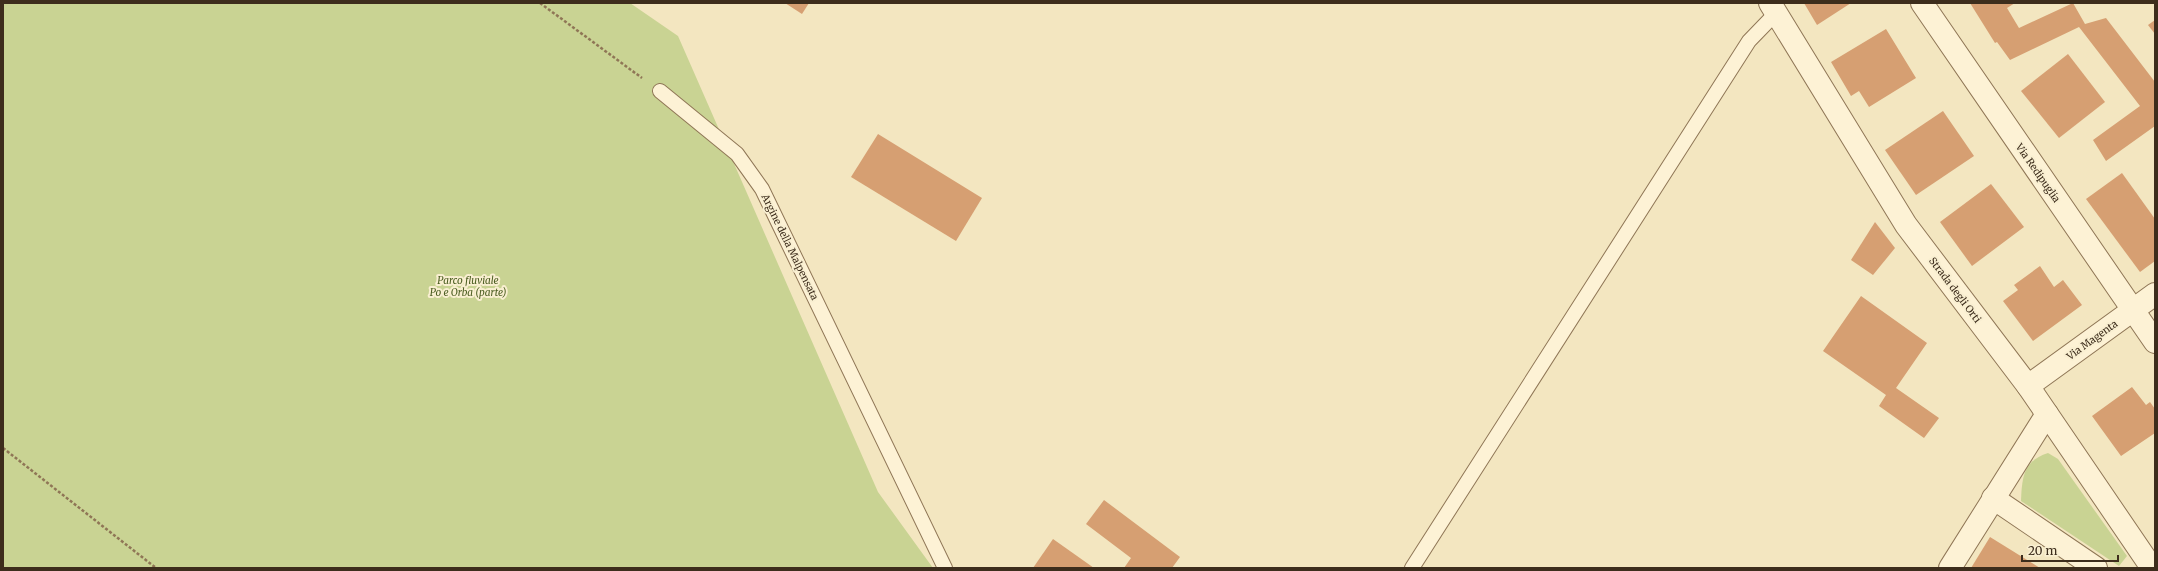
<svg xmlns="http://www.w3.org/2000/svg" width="2158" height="571" font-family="Merriweather,serif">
<rect width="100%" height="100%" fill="#f3e6c0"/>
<!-- green -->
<g fill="#c9d393">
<path d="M3 3H630L678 36 878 492 933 568H3Z"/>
<path d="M2048 453 2058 459 2127 556 2119 566 2021 501C2022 478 2023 461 2048 453Z"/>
</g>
<!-- building -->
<g fill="#d69f72">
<path d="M785 3H809L802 14Z"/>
<path d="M1804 3H1851L1817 25Z"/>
<path d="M1970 3H2015L2007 8 2019 28 2073 3 2085 24 2106 18 2155 82V126L2106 161 2093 140 2140 106 2079 27 2010 60 1997 42 1995 43Z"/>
<path d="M2155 20V34L2148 25Z"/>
<path d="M1886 29 1916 78 1869 107 1859 91 1851 96 1831 62Z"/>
<path d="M2068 54 2105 102 2059 138 2021 91Z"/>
<path d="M1943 111 1974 156 1916 195 1885 150Z"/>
<path d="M878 134 982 198 956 241 851 177Z"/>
<path d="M2122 173 2155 219V261L2140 272 2086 199Z"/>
<path d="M1991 184 2024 227 1972 266 1940 222Z"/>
<path d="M1875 222 1895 248 1873 275 1851 260Z"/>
<path d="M2040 266 2054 287 2063 280 2082 305 2033 341 2003 301 2018 290 2014 285Z"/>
<path d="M1861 296 1927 343 1896 388 1939 418 1924 438 1879 406 1886 395 1823 351Z"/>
<path d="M2132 387 2146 405 2150 402 2155 409V433L2121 456 2092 416Z"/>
<path d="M1104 500 1180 557 1172 568H1124L1131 558 1086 524Z"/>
<path d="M1990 537 2040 568H1971Z"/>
<path d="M1053 539 1094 568H1033Z"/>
</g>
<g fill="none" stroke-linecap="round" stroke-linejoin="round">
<defs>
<g id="lane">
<path d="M660 91 737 154 762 189 945 568"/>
<path d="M1412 568 1749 41 1776 13"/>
</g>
<g id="street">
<path d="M1770 3 1906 225 2028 386 2152 568"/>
<path d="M1922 3 2155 342"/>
<path d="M2028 386 2155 294"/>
<path d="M1993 498 2096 568"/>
<path d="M1950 568 2047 414"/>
</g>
</defs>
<!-- lane casing -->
<use href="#lane" stroke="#8f7656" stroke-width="16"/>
<!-- street casing -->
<use href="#street" stroke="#8f7656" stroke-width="24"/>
<!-- path -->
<g stroke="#8f7656" stroke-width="2.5" stroke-dasharray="3 2" stroke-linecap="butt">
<path d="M540 3 642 78"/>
<path d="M3 448 156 568"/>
</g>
<!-- lane -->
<use href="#lane" stroke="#fdf2d5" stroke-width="14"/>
<!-- street -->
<use href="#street" stroke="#fdf2d5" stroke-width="22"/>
</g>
<g text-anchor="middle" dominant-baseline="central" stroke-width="4" stroke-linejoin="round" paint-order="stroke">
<!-- street labels -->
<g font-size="10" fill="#3d2d1c" stroke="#f9efd1">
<text transform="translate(2038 173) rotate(55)">Via Redipuglia</text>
<text transform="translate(790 247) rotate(64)">Argine della Malpensata</text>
<text transform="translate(1955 290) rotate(53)">Strada degli Orti</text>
<text transform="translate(2092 340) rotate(-36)">Via Magenta</text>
</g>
<!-- park labels -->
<g font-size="10" font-style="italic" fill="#4a5c20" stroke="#f9efd1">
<text x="468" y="280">Parco fluviale<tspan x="468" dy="12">Po e Orba (parte)</tspan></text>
</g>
</g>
<!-- border -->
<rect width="2158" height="571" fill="none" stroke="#3d2d1c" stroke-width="8"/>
<!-- scale -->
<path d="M2022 555v6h96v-6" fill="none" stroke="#3d2d1c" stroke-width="2"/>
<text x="2028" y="555" font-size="12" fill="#3d2d1c" stroke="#f9efd1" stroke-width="3" paint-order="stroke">20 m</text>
</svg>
